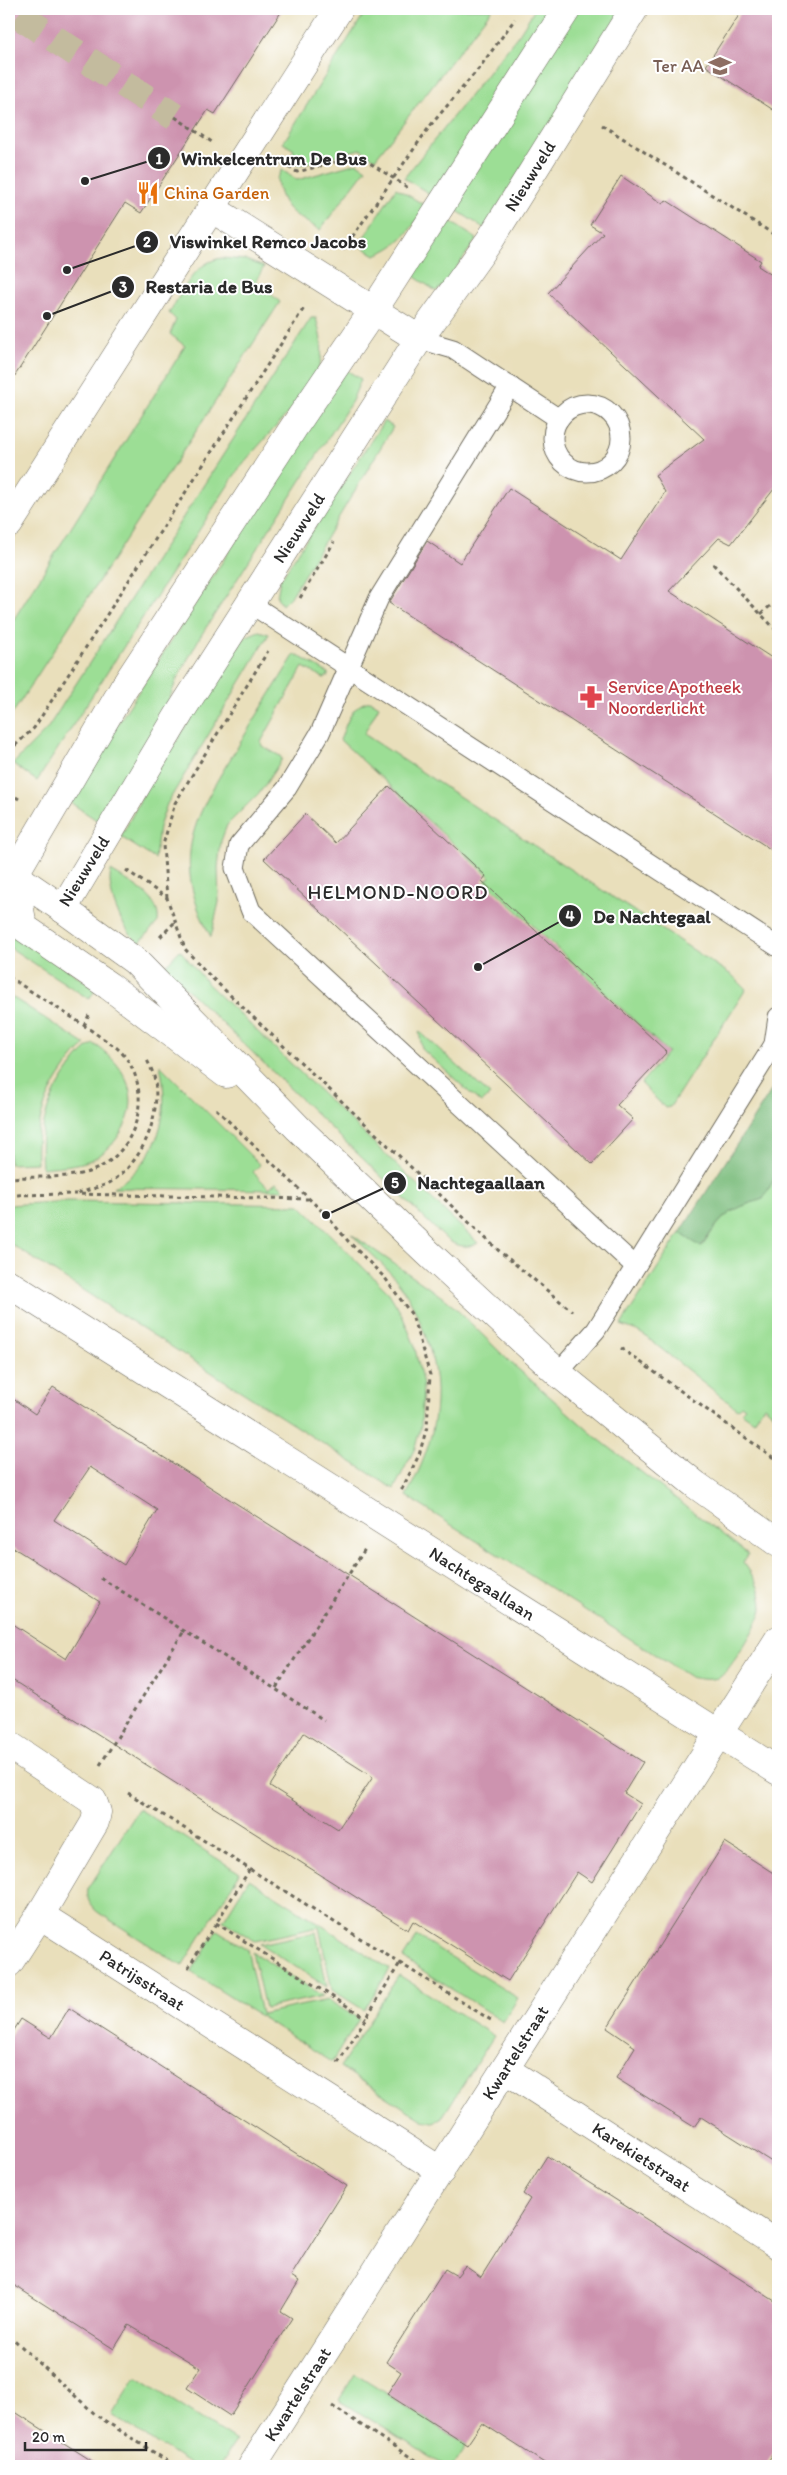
<svg xmlns="http://www.w3.org/2000/svg" width="787" height="2475" font-family="Itim,sans-serif">
<rect width="100%" height="100%" fill="#fff"/>
<filter id="ink" filterUnits="userSpaceOnUse"><feTurbulence type="fractalNoise" baseFrequency=".02" numOctaves="2"/><feDisplacementMap in="SourceGraphic" scale="10" xChannelSelector="R" yChannelSelector="G"/><feConvolveMatrix kernelMatrix="1 2 1 2 8 2 1 2 1" color-interpolation-filters="sRGB"/></filter>
<filter id="wash" filterUnits="userSpaceOnUse"><feTurbulence type="fractalNoise" baseFrequency=".0096" numOctaves="4" result="noise"/><feDisplacementMap in="SourceGraphic" scale="20" xChannelSelector="R" yChannelSelector="G"/><feGaussianBlur stdDeviation="1.12" result="paint"/><feColorMatrix in="noise" values="0 0 0 0 0 0 0 0 0 0 0 0 0 0 0 0 0 1.4 0 .05"/><feComposite in="paint" operator="in"/></filter>
<g filter="url(#wash)">
<rect width="100%" height="100%" fill="#e9dfbb"/>
<!-- green -->
<g fill="#9cde95" stroke="#648460">
<path d="M364 9H492L375 159 360 149 299 165 289 159 294 150 283 143 364 14 362 12Z"/>
<path d="M535 9H550L433 196 404 178 519 34Z"/>
<path d="M575 9H623L484 228 451 207Z"/>
<path d="M357 163 366 169 320 230C296 215 281 211 277 179L282 170 297 180Z"/>
<path d="M396 188 426 206C412 228 401 246 375 255L359 245Z"/>
<path d="M445 218 477 239 444 285 436 291 409 273Z"/>
<path d="M222 258 246 260 264 267 256 281 280 302 9 719V627L185 346 170 334 176 320 169 313C184 290 194 262 222 258Z"/>
<path d="M311 318H316C320 333 324 348 320 364 313 393 258 443 238 470L37 781 13 764 47 729Z"/>
<path d="M346 370 361 379 352 401 200 637 177 679 160 723 98 821 68 801Z"/>
<path d="M384 421 393 427 292 595 282 605 277 597 280 580Z"/>
<path d="M259 631 269 634 167 804 159 827 155 859 121 837 149 783 241 642 247 636Z"/>
<path d="M295 654 328 673V676L324 678 303 667 261 742 262 746 280 756 282 759 261 791 227 825 221 841 218 867 219 902 211 937C169 858 194 817 237 748 256 716 276 685 295 654Z"/>
<path d="M371 701 379 706 364 734 733 976 746 989 670 1107 665 1108 641 1083 668 1052 485 881 490 877 340 740C347 723 351 704 371 701Z"/>
<path d="M111 871C130 883 161 896 158 922L139 943C122 929 106 893 111 871Z"/>
<path d="M9 929 96 989 89 999 9 947Z"/>
<path d="M180 950 208 984 478 1243C468 1249 455 1246 446 1239L164 967Z"/>
<path d="M9 995 86 1045C77 1051 70 1061 63 1071 43 1100 35 1127 37 1163L9 1164Z"/>
<path d="M419 1031 490 1095 481 1103 422 1049Z"/>
<path d="M94 1044C122 1062 141 1093 125 1125 117 1140 108 1152 91 1160 76 1166 59 1166 42 1168 39 1128 45 1105 67 1072 75 1061 82 1050 94 1044Z"/>
<path d="M160 1065 260 1165 253 1172 269 1188 276 1182 285 1190 113 1188C159 1162 171 1114 160 1065Z"/>
<path d="M778 1172V1409L775 1415 764 1406 754 1421 741 1412 745 1408 741 1405 737 1409 640 1332 621 1325 680 1233 702 1247C721 1217 728 1209 763 1199Z"/>
<path d="M69 1201 300 1205 389 1293 402 1315 414 1344 423 1385 421 1425 415 1448 394 1489 9 1243V1205Z"/>
<path d="M351 1234 448 1301 509 1361 597 1438 748 1554 743 1562C753 1575 762 1590 762 1608 762 1619 730 1671 720 1677 711 1681 699 1679 690 1677L406 1496C438 1439 447 1386 421 1324 416 1313 411 1300 404 1290 389 1269 369 1252 351 1234Z"/>
<path d="M139 1809 240 1873 182 1966 99 1913C91 1907 86 1900 88 1889Z"/>
<path d="M249 1879 390 1969 364 2010 332 1990 319 1927 255 1941 223 1921Z"/>
<path d="M217 1930 247 1949 261 2014 328 2000 359 2019 332 2062 191 1972Z"/>
<path d="M316 1932 327 1987 260 1944Z"/>
<path d="M417 1936 518 1998 503 2022 403 1958Z"/>
<path d="M252 1952 323 1996 265 2008Z"/>
<path d="M399 1975 494 2036 441 2119 433 2122 423 2120 340 2067Z"/>
<path d="M355 2374 467 2445 453 2466H445L339 2400Z"/>
<path d="M136 2377 236 2441 219 2466H193L112 2415Z"/>
</g>
<!-- forest -->
<path fill="#7dbd7e" stroke="#547454" d="M778 1080V1172L763 1199C727 1210 722 1216 701 1247L680 1233Z"/>
<g id="blocks">
<!-- building -->
<g fill="#cd93af" fill-rule="evenodd">
<path d="M9 9H283L215 114 208 110 141 213 125 203 9 385Z"/>
<path d="M743 9H778V113L706 66Z"/>
<path d="M621 176 663 204 666 200 761 261 758 266 778 279V484L731 544 719 538 669 591 778 662V854L389 603 427 541 460 563 509 488 621 560 665 492 655 475 704 439 548 293 603 233 590 225Z"/>
<path d="M389 786 486 876 482 881 667 1052 617 1105 633 1119 592 1164 264 859 305 814 336 843Z"/>
<path d="M53 1387 643 1762 624 1793 641 1804 592 1882 577 1872 508 1981 413 1921 408 1930 9 1678V1622L66 1659 100 1602 9 1545V1396L35 1414ZM90 1467 157 1510 124 1565 54 1520ZM304 1733 373 1777 338 1829 270 1786Z"/>
<path d="M725 1842 778 1876V2166L701 2117 694 2127 616 2078 635 2047 607 2028Z"/>
<path d="M69 2008 347 2186 291 2276 299 2281 281 2311 292 2318 230 2416 187 2388 200 2368 129 2325 114 2349 9 2282V2038L21 2019 51 2038Z"/>
<path d="M547 2156 778 2303V2446L765 2466H549L482 2423 467 2445 387 2394 401 2372 386 2362 445 2269 457 2276 465 2266 481 2277 530 2199 523 2194Z"/>
<path d="M9 2408 34 2424 100 2466H9Z"/>
</g>
</g>
</g>
<g filter="url(#ink)">
<use href="#blocks" fill-opacity="0" stroke="#6e6a5d" stroke-width="1"/>
<g fill="none" stroke-linecap="round" stroke-linejoin="round">
<!-- street-tunnel -->
<path stroke="#c3bb9e" stroke-width="28" stroke-dasharray="28 14" stroke-linecap="butt" d="M18 15 175 117"/>
<defs>
<g id="lane">
<path d="M419 339 453 349 559 419"/>
<path d="M510 386 379 598 320 733 287 788 239 845 235 868 251 911 635 1266"/>
<circle cx="587" cy="438" r="34"/>
<path d="M251 604 778 947"/>
<path d="M774 1044 778 1017"/>
<path d="M558 1373 596 1330 778 1038"/>
</g>
<g id="street">
<path d="M211 208 419 339"/>
<path d="M9 524 339 9"/>
<path d="M9 872 63 909"/>
<path id="s1" d="M9 1284 778 1771"/>
<path id="s2" d="M9 1745 93 1801 97 1812 95 1822 40 1915 441 2171"/>
<path d="M9 1963 40 1915"/>
<path id="s3" d="M506 2070 778 2245"/>
<path id="s4" d="M252 2466 778 1640"/>
</g>
<g id="secondary">
<path d="M634 9 490 240 419 339 181 711 63 909 135 961 298 1128 427 1252 558 1373 696 1485 778 1543"/>
<path d="M226 1074 109 986 23 927 14 875 123 689 294 427 373 311 567 9"/>
</g>
</defs>
<!-- lane casing -->
<use href="#lane" stroke="#6e6a5d" stroke-width="21"/>
<!-- street casing -->
<use href="#street" stroke="#6e6a5d" stroke-width="29"/>
<!-- secondary casing -->
<use href="#secondary" stroke="#6e6a5d" stroke-width="29"/>
<!-- path -->
<g stroke="#6e6a5d" stroke-width="3" stroke-dasharray="4 4" stroke-linecap="butt">
<path d="M175 117 212 142"/>
<path d="M602 125 778 237"/>
<path d="M281 163 297 172 359 156 410 189"/>
<path d="M343 250 430 126 480 67 515 19"/>
<path d="M713 564 778 632"/>
<path d="M300 598 334 542"/>
<path d="M761 614 778 599"/>
<path d="M9 751 34 728 304 308"/>
<path d="M9 793 19 799"/>
<path d="M126 870 167 898 185 949 210 976 498 1250 572 1311"/>
<path d="M167 898 163 845 175 803 268 651"/>
<path d="M160 937 175 922"/>
<path d="M9 977C36 995 65 1012 92 1031 100 1037 109 1042 117 1048 158 1085 139 1159 85 1173 60 1179 34 1176 9 1178"/>
<path d="M84 1026 89 1015"/>
<path d="M216 1109 326 1215 348 1241 385 1278 412 1315 430 1375 427 1427 419 1455 401 1491"/>
<path d="M78 1193C88 1190 102 1187 111 1182 143 1161 160 1119 155 1081 154 1074 150 1066 147 1060"/>
<path d="M9 1195 75 1194 308 1199"/>
<path d="M621 1348 778 1461"/>
<path d="M775 1458 778 1454"/>
<path d="M101 1578 324 1720"/>
<path d="M276 1688 365 1549"/>
<path d="M100 1765 184 1631"/>
<path d="M128 1793 494 2022"/>
<path d="M216 1923 366 2018"/>
<path d="M188 1968 250 1869"/>
<path d="M338 2063 400 1963"/>
<path d="M9 2335 96 2415 175 2466"/>
<path d="M332 2406 424 2466"/>
</g>
<!-- lane -->
<use href="#lane" stroke="#fff" stroke-width="19"/>
<!-- street -->
<use href="#street" stroke="#fff" stroke-width="28"/>
<!-- secondary -->
<use href="#secondary" stroke="#fff" stroke-width="28"/>
</g>
</g>
<!-- icons -->
<defs>
<symbol id="university-bare" viewBox="-9 -9 18 18"><path d="M0-5L7-2L0 1L-7-2ZM-4 1L0 2.5L4 1V4Q0 6-4 4Z" fill="#8d6e63" stroke="#fff" stroke-width="2.5" paint-order="stroke"/></symbol>
<symbol id="restaurant-bare" viewBox="-9 -9 18 18"><path d="M-5-6h1v4h1v-4h1v4h1v-4h1v5L-1.5 .5V6h-2V.5L-5-1ZM5-6V6H3V1.5H1.5Q1.5-4 5-6Z" fill="#e8710a" stroke="#fff" stroke-width="2.5" paint-order="stroke"/></symbol>
<symbol id="pharmacy-bare" viewBox="-9 -9 18 18"><path d="M-2-6h4v4h4v4h-4v4h-4v-4h-4v-4h4Z" fill="#e0444e" stroke="#fff" stroke-width="2.5" paint-order="stroke"/></symbol>
</defs>
<g fill-rule="evenodd">
<use href="#university-bare" x="704" y="50" width="32" height="32"/>
<use href="#restaurant-bare" x="132" y="177" width="32" height="32"/>
<use href="#pharmacy-bare" x="575" y="681" width="32" height="32"/>
</g>
<g text-anchor="middle" dominant-baseline="central" stroke-width="4" stroke-linejoin="round" paint-order="stroke">
<!-- education labels -->
<g font-size="18" fill="#785e54" stroke="#fff" text-anchor="end">
<text x="704" y="66">Ter AA</text>
</g>
<!-- street labels -->
<g font-size="18" fill="#2b2b2b" stroke="#fff">
<text transform="translate(530 176) rotate(-58)">Nieuwveld</text>
<text transform="translate(299 528) rotate(-57)">Nieuwveld</text>
<text transform="translate(84 871) rotate(-58)">Nieuwveld</text>
<text stroke="none"><textPath href="#s1" startOffset="560">Nachtegaallaan</textPath></text>
<text stroke="none"><textPath href="#s2" startOffset="352">Patrijsstraat</textPath></text>
<text stroke="none"><textPath href="#s4" startOffset="490">Kwartelstraat</textPath></text>
<text stroke="none"><textPath href="#s3" startOffset="161">Karekietstraat</textPath></text>
<text stroke="none"><textPath href="#s4" startOffset="85">Kwartelstraat</textPath></text>
</g>
<!-- food labels -->
<g font-size="18" fill="#c56008" stroke="#fff" text-anchor="start">
<text x="164" y="193">China Garden</text>
</g>
<!-- health labels -->
<g font-size="18" fill="#be3a42" stroke="#fff" text-anchor="start">
<text x="608" y="687">Service Apotheek<tspan x="608" dy="21">Noorderlicht</tspan></text>
</g>
<!-- quarter labels -->
<g font-size="20" letter-spacing="1" fill="#2b2b2b" stroke="#fff">
<text x="398" y="892">HELMOND-NOORD</text>
</g>
</g>
<!-- callouts -->
<path fill="none" stroke="#2b2b2b" stroke-width="2" d="M85 181L159 158M67 270L147 242M47 316L123 287M478 967L570 916M326 1215L395 1183"/>
<g fill="#2b2b2b" stroke="#fff" stroke-width="2">
<circle cx="85" cy="181" r="5"/>
<circle cx="67" cy="270" r="5"/>
<circle cx="47" cy="316" r="5"/>
<circle cx="478" cy="967" r="5"/>
<circle cx="326" cy="1215" r="5"/>
<circle cx="159" cy="158" r="12"/>
<circle cx="147" cy="242" r="12"/>
<circle cx="123" cy="287" r="12"/>
<circle cx="570" cy="916" r="12"/>
<circle cx="395" cy="1183" r="12"/>
</g>
<g font-size="15" text-anchor="middle" font-weight="bold" fill="#fff">
<text x="159" y="164">1</text>
<text x="147" y="247">2</text>
<text x="123" y="292">3</text>
<text x="570" y="921">4</text>
<text x="395" y="1188">5</text>
</g>
<g font-size="19" text-anchor="middle" font-weight="bold" fill="#2b2b2b" stroke="#fff" stroke-width="4" stroke-linejoin="round" paint-order="stroke">
<text x="274" y="165">Winkelcentrum De Bus</text>
<text x="268" y="248">Viswinkel Remco Jacobs</text>
<text x="209" y="293">Restaria de Bus</text>
<text x="652" y="923">De Nachtegaal</text>
<text x="481" y="1189">Nachtegaallaan</text>
</g>
<!-- margin -->
<rect width="787" height="2475" fill="none" stroke="#fff" stroke-width="30"/>
<!-- scale -->
<path d="M25 2442v8h121v-8" fill="none" stroke="#2b2b2b" stroke-width="2.5"/>
<text x="32" y="2442" font-size="15" fill="#2b2b2b" stroke="#ffffff" stroke-width="4" paint-order="stroke">20 m</text>
</svg>
